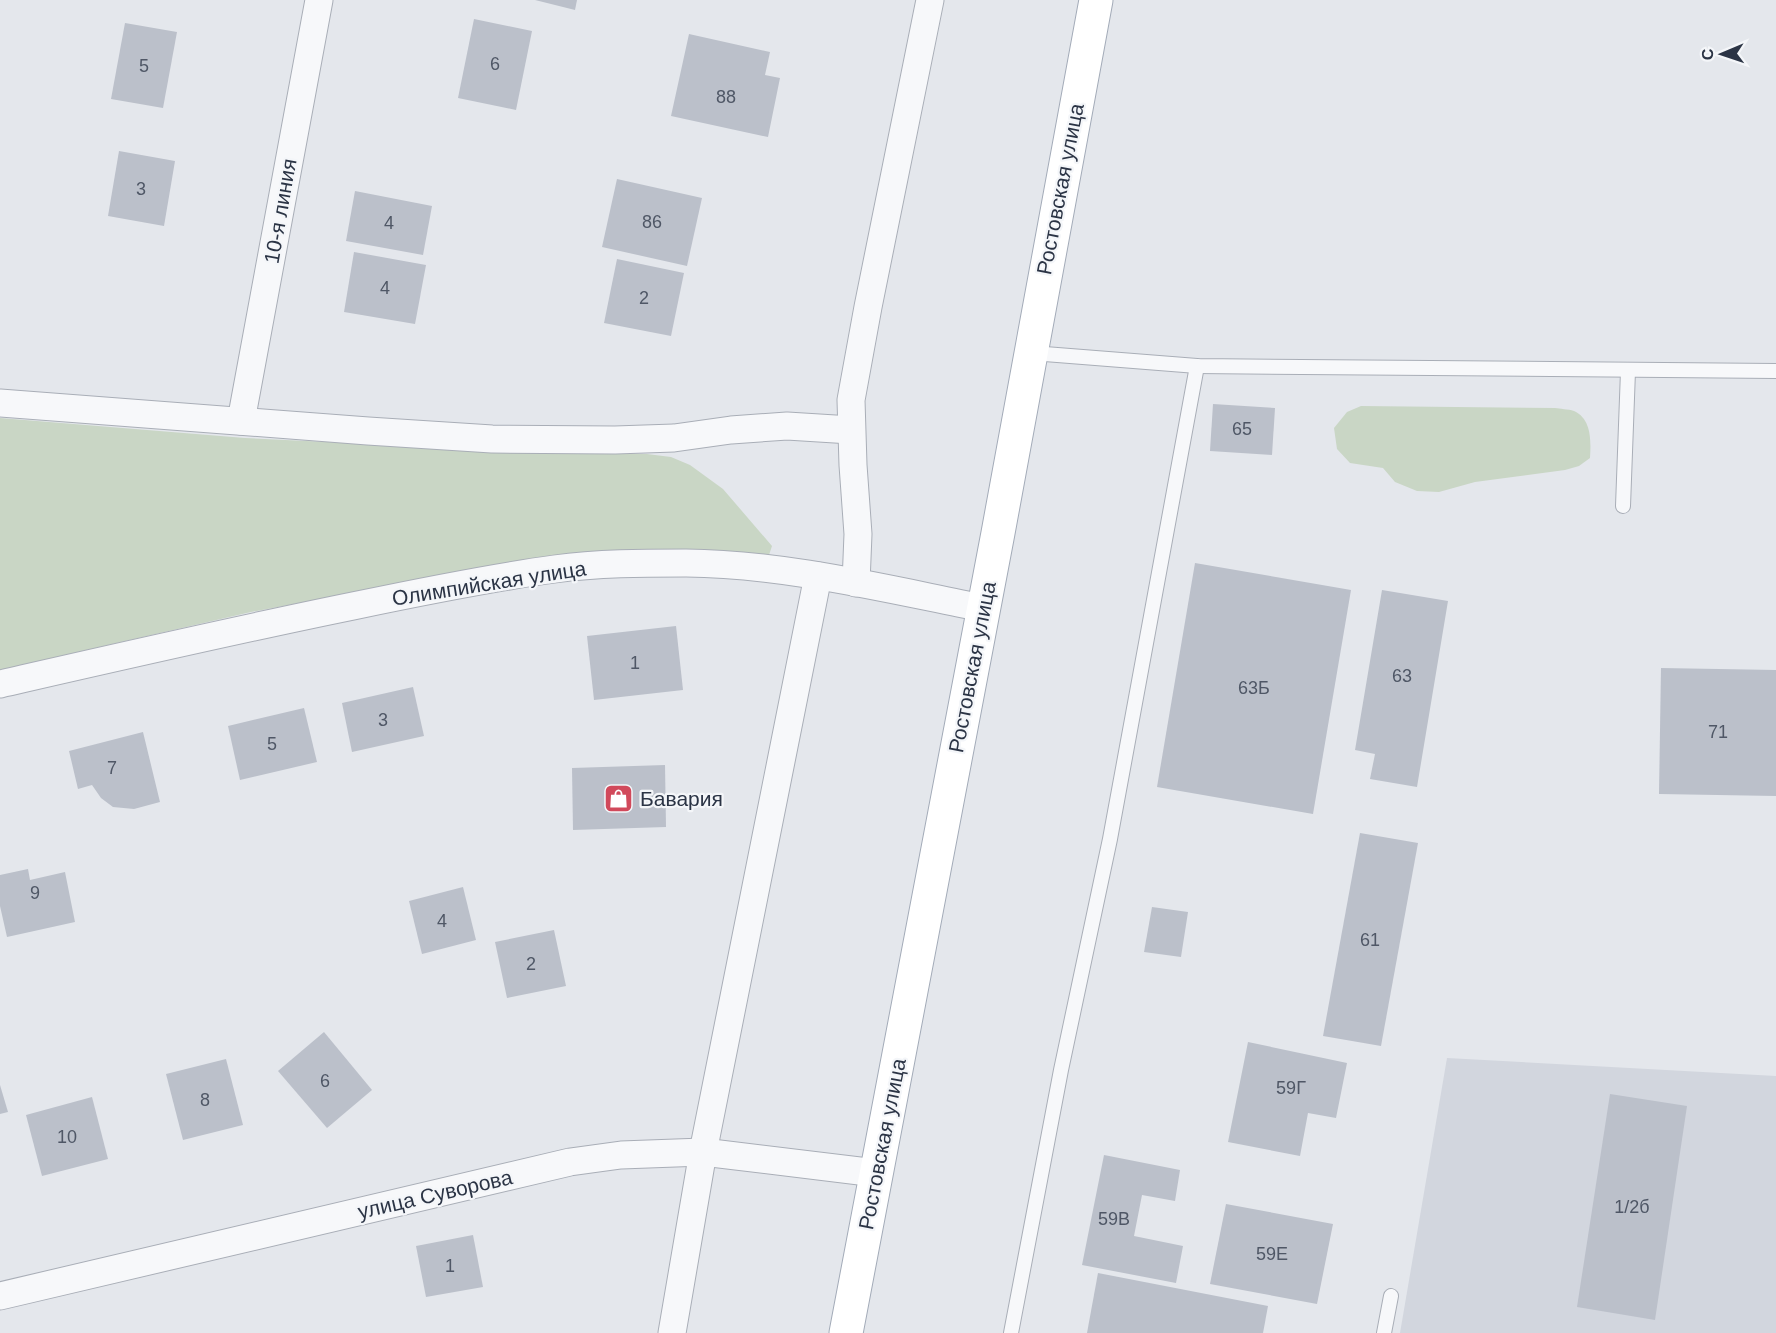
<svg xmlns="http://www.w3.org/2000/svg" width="1776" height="1333" font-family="Helvetica,sans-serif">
<rect width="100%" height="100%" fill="#e4e7ec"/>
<!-- built -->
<path fill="#d2d6de" d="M1447 1058 1776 1076V1333H1400Z"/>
<!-- green -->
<g fill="#c9d6c5">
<path d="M1361 406 1555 408C1560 409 1568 409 1574 411 1592 419 1591 442 1590 458L1579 466 1565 470 1475 482 1439 492 1417 491 1395 482 1383 468 1350 463 1337 449 1334 428 1347 412Z"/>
<path d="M0 418 245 438 536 452 647 454 671 457 690 465 723 489 772 546 768 558 452 574 251 612 0 670Z"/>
</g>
<!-- building -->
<g fill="#bbc0ca">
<path d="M535 0H577L575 10Z"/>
<path d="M474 19 532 31 516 110 458 98Z"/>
<path d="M125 23 177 32 163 108 111 99Z"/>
<path d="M689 34 770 52 765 75 780 78 768 137 671 116Z"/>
<path d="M119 151 175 161 164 226 108 216Z"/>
<path d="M617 179 702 198 687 266 602 247Z"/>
<path d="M355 191 432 206 423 255 346 241Z"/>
<path d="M354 252 426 265 415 324 344 312Z"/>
<path d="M617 259 684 273 671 336 604 323Z"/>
<path d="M1213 404 1275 408 1272 455 1210 451Z"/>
<path d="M1195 563 1351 590 1313 814 1157 787Z"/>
<path d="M1382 590 1448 601 1417 787 1370 779 1375 754 1355 750Z"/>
<path d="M676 626 683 690 594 700 587 636Z"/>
<path d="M1661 668 1776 670V796L1659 794Z"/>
<path d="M413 687 424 736 352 752 342 703Z"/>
<path d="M304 708 317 762 240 780 228 726Z"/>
<path d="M143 732 160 802 134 809 113 807 101 798 92 785 78 789 69 751Z"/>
<path d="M665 765 666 827 573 830 572 768Z"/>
<path d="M1360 833 1418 843 1381 1046 1323 1036Z"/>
<path d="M28 869 30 880 65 872 75 922 7 937 0 906V875Z"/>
<path d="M463 887 476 940 422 954 409 901Z"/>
<path d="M1152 907 1188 912 1181 957 1144 952Z"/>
<path d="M554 930 566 986 507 998 495 942Z"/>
<path d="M324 1032 372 1090 327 1128 278 1071Z"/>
<path d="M1248 1042 1347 1063 1336 1118 1308 1113 1300 1156 1228 1142Z"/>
<path d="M226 1059 243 1125 183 1140 166 1074Z"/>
<path d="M0 1085 8 1112 0 1114Z"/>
<path d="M1610 1094 1687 1106 1655 1320 1577 1307Z"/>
<path d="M92 1097 108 1159 42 1176 26 1115Z"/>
<path d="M1104 1155 1180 1170 1175 1201 1142 1195 1134 1236 1183 1246 1176 1283 1082 1265Z"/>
<path d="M1226 1204 1333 1224 1317 1304 1210 1284Z"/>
<path d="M473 1235 483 1287 426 1297 416 1246Z"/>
<path d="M1098 1273 1268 1306 1263 1333H1087Z"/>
</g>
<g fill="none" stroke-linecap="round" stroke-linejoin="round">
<defs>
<g id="service">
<path d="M1032 353 1197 366 1776 371"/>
<path d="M1623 506 1628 371"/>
<path d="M1011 1333 1061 1070 1110 839 1197 366"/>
<path d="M1384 1333 1391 1296"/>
</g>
<g id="minor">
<path d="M0 403 368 431 492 439 615 440 674 438 731 430 787 426 851 430"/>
<path d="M241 421 319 0"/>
<path d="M856 583 858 534 853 465 851 400 868 307 930 0"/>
<path d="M0 684C118 657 235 630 353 606 420 592 488 578 555 569 598 563 643 563 686 563 786 564 886 589 983 608"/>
<path d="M0 1296 570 1162 621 1155 703 1152 876 1173"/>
<path d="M672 1333 703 1152 818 576"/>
</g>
<path id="primary" d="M846 1333 998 533 1096 0"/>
</defs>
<!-- service casing -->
<use href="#service" stroke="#a9aeb7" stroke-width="16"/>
<!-- minor casing -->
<use href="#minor" stroke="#a9aeb7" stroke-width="29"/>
<!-- primary casing -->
<use href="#primary" stroke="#a3abb8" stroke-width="35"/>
<!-- service -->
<use href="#service" stroke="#f7f8fa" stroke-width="14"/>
<!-- minor -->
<use href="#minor" stroke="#f7f8fa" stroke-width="27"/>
<!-- primary -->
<use href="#primary" stroke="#fff" stroke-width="33"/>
</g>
<!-- icons -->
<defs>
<symbol id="shop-square" viewBox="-11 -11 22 22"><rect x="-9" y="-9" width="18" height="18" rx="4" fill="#d1495b" stroke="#f4f6f9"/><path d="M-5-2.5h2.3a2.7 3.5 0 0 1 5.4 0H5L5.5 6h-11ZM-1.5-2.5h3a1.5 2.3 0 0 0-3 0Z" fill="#fff"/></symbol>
</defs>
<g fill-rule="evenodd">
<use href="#shop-square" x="602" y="782" width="33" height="33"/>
</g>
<g text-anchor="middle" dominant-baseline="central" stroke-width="4.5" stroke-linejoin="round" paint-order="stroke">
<!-- number labels -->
<g font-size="18" fill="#4f5766">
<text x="495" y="64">6</text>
<text x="144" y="66">5</text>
<text x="726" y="97">88</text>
<text x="141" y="189">3</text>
<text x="652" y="222">86</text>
<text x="389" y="223">4</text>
<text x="385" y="288">4</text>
<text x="644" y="298">2</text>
<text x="1242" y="429">65</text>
<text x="635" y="663">1</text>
<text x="1402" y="676">63</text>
<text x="1254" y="688">63Б</text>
<text x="383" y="720">3</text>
<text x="1718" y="732">71</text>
<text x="272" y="744">5</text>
<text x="112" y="768">7</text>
<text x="35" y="893">9</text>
<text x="442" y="921">4</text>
<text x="1370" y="940">61</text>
<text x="531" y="964">2</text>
<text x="325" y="1081">6</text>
<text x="1291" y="1088">59Г</text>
<text x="205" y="1100">8</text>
<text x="67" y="1137">10</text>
<text x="1632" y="1207">1/2б</text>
<text x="1114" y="1219">59В</text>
<text x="1272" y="1254">59Е</text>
<text x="450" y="1266">1</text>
</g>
<!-- street labels -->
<g font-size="21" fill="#2b3445" stroke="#f4f6f9">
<text transform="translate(1060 189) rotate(-79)">Ростовская улица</text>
<text transform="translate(280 211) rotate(-80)">10-я линия</text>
<text transform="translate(489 583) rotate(-9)">Олимпийская улица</text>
<text transform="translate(972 667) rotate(-79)">Ростовская улица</text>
<text transform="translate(882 1144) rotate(-79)">Ростовская улица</text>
<text transform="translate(435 1194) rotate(-13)">улица Суворова</text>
</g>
<!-- poi labels -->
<g font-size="21" fill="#2b3445" stroke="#f4f6f9" text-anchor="start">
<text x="640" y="798">Бавария</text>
</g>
</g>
<!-- north arrow -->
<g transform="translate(1722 54) rotate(268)" stroke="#f4f6f9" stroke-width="4.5" paint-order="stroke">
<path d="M0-4.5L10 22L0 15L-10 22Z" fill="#2b3445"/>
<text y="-9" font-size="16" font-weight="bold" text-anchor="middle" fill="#2b3445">С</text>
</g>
</svg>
